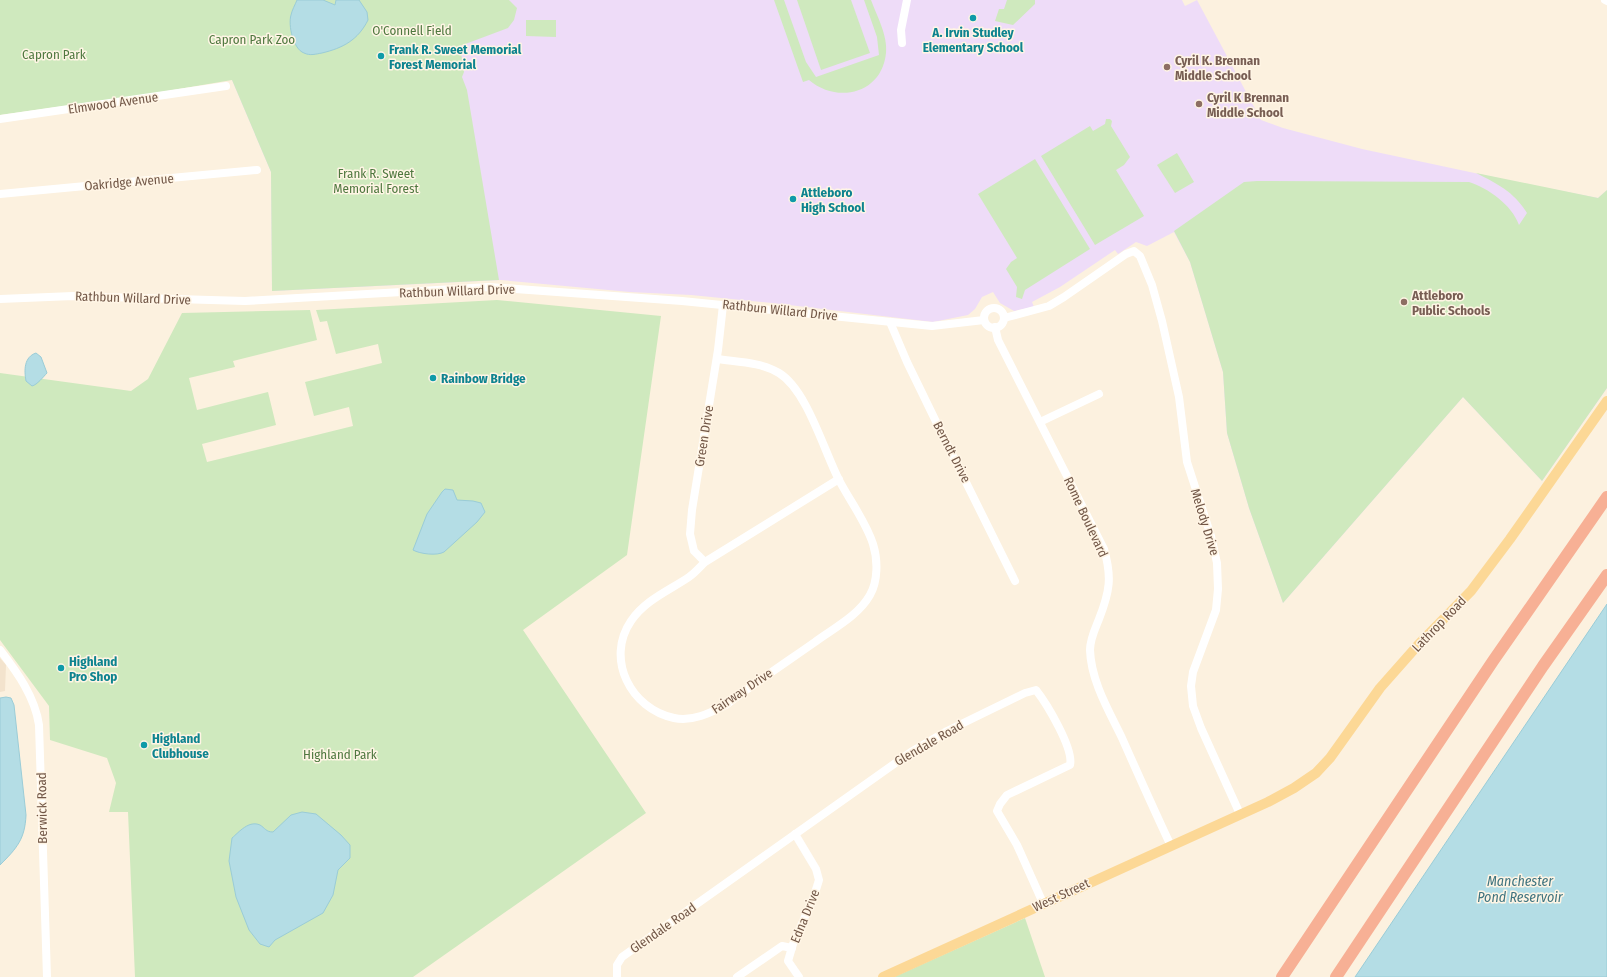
<svg xmlns="http://www.w3.org/2000/svg" width="1607" height="977" font-family="'Fira Sans Condensed',sans-serif">
<rect width="100%" height="100%" fill="#fcf1df"/>
<!-- residential -->
<path fill="#f3e3cd" d="M0 658 6 665 5 691 0 692Z"/>
<!-- education -->
<path fill="#eedcf8" d="M509 0H1182L1185 6 1197 0 1261 120 1283 128 1362 149 1526 184 1598 198 1607 190V388L1542 481 1463 397 1283 603 1249 508 1227 433 1223 372 1190 262 1174 232 1147 246 1136 242 1118 254 1115 250 1060 287 1032 302 1034 307 1014 311 1000 303 993 292 982 297 975 309 968 315 933 322 772 303 691 295 630 292 501 280 272 291 271 172 232 80 460 46 480 37 510 2Z"/>
<!-- green -->
<g fill="#cfe9be">
<path d="M0 0H509L517 8 514 20 508 28 460 46 464 72 462 77 467 90 499 280 272 291 271 172 232 80 149 94 0 115Z"/>
<path d="M774 0H784L806 62 816 77 879 55 877 37 864 0H871C877 16 888 36 886 53 882 94 837 104 809 80L803 82Z"/>
<path d="M797 0H851L870 53 821 70Z"/>
<path d="M1007 0H1035V4L1013 25 995 21 999 9H1004Z"/>
<path d="M526 20H556V37L526 36Z"/>
<path d="M1106 119H1110L1112 121 1111 126 1130 157 1124 165 1116 170 1144 216 1095 245 1041 156 1090 126 1093 131 1105 124Z"/>
<path d="M1177 153 1194 182 1175 193 1157 165Z"/>
<path d="M1035 159 1090 249 1025 290 1022 299 1016 297 1017 287 1006 269 1011 262 1017 258 978 194Z"/>
<path d="M1476 173 1598 198 1607 190V388L1542 481 1463 397 1283 603 1249 508 1227 433 1223 372 1190 262 1174 231 1244 182 1257 181 1469 182C1488 188 1512 205 1519 225L1527 213C1514 192 1498 184 1476 173Z"/>
<path d="M497 300 661 316 627 555 523 630 646 813 413 977H135L128 812H109L116 783 107 758 50 740 49 706 0 640V373L131 391 148 379 182 313 310 310 317 340 233 361 235 367 189 378 197 410 268 392 276 425 202 444 207 462 353 426 349 407 314 416 305 382 382 363 378 344 336 354 327 321 320 322 316 310Z"/>
<path d="M1025 918 1045 977H894Z"/>
</g>
<!-- water -->
<g fill="#b4dde5" stroke="#9accd7">
<path d="M297 0H323L335 5 336 0H359L367 12 368 20C358 40 343 48 322 53 316 54 310 56 304 53 293 49 288 25 291 15 292 10 295 5 297 0Z"/>
<path d="M36 353 41 357 47 373C44 376 37 385 32 386L26 381C24 370 24 357 36 353Z"/>
<path d="M445 489 453 490 457 500 473 501 481 503 485 512 477 522 444 552C437 556 420 554 413 550L427 514 442 492Z"/>
<path d="M1607 604V977H1355Z"/>
<path d="M6 697 11 698 14 705 26 815C25 839 17 848 0 865V698Z"/>
<path d="M302 812 316 814 341 835 350 845V858L338 870 333 895 323 913 275 940 269 947 260 944 249 930 236 897 229 861 232 838C239 832 249 820 260 825 265 828 266 832 273 832L291 815Z"/>
</g>
<g fill="none" stroke-linecap="round" stroke-linejoin="round">
<!-- minor -->
<g stroke="#fff" stroke-width="8">
<path d="M1605 0 1607 1"/>
<path d="M902 43 901 30 907 0"/>
<path d="M0 119 226 86"/>
<path d="M0 194 257 170"/>
<path d="M0 299 73 296 245 301 489 287 682 301 932 326 984 320"/>
<circle cx="994" cy="318" r="10"/>
<path d="M1004 318 1049 306 1064 297 1126 254 1134 251 1140 256 1152 285 1162 321 1179 397 1187 462 1211 536 1217 563 1218 589 1216 610 1193 672 1191 686 1193 706 1201 728 1240 814"/>
<path d="M890 322 907 362 944 438 1015 581"/>
<path d="M995 327 998 340 1104 549C1112 577 1110 591 1099 619 1095 629 1090 639 1090 650 1091 681 1109 711 1122 738 1138 774 1154 810 1171 846"/>
<path d="M717 359C737 362 761 362 779 373 807 390 824 451 839 480 850 501 866 522 873 544 878 560 878 581 870 595 858 616 834 628 815 642 785 663 755 683 726 705 710 713 692 722 674 718 631 709 605 659 631 621 645 600 670 590 689 577 695 573 700 567 705 562L839 479"/>
<path d="M1040 422 1099 394"/>
<path d="M705 562 694 551 690 534 692 510 718 350 723 305"/>
<path d="M0 650C17 672 35 697 39 725L47 977"/>
<path d="M795 834 816 869 819 880 814 896 793 944 788 961 799 977"/>
<path d="M617 977V965L622 957 911 752 947 731 1025 693 1036 690C1047 704 1074 749 1070 765L1007 795 1000 804 997 811 1017 845 1043 903"/>
<path d="M737 977 782 946 792 948"/>
</g>
<!-- major -->
<path stroke="#fcd896" stroke-width="10" d="M883 977 1268 802 1294 788 1316 773 1330 758 1380 688 1418 645 1471 591 1510 539 1607 401"/>
<!-- highway -->
<g stroke="#f7b095" stroke-width="12">
<path d="M1282 977 1493 661 1607 497"/>
<path d="M1336 977 1543 666 1607 575"/>
</g>
</g>
<!-- markers -->
<g fill="#0f9aa8" stroke="#fff5e5" stroke-width="1.5">
<circle cx="973" cy="18" r="4"/>
<circle cx="381" cy="56" r="4"/>
<circle cx="793" cy="199" r="4"/>
<circle cx="433" cy="378" r="4"/>
<circle cx="61" cy="668" r="4"/>
<circle cx="144" cy="745" r="4"/>
</g>
<g fill="#8d6e63" stroke="#fff5e5" stroke-width="1.5">
<circle cx="1167" cy="67" r="4"/>
<circle cx="1199" cy="104" r="4"/>
<circle cx="1404" cy="302" r="4"/>
</g>
<g text-anchor="middle" dominant-baseline="central" stroke-width="3" stroke-linejoin="round" paint-order="stroke">
<!-- park labels -->
<g font-size="13" fill="#4f783f" stroke="#fff5e5">
<text x="412" y="30">O'Connell Field</text>
<text x="252" y="39">Capron Park Zoo</text>
<text x="54" y="54">Capron Park</text>
<text x="376" y="173">Frank R. Sweet<tspan x="376" dy="15">Memorial Forest</tspan></text>
<text x="340" y="754">Highland Park</text>
</g>
<!-- culture labels -->
<g font-size="13" font-weight="bold" fill="#0d838f" stroke="#fff5e5" text-anchor="start">
<text x="973" y="32" text-anchor="middle">A. Irvin Studley<tspan x="973" dy="15">Elementary School</tspan></text>
<text x="389" y="49">Frank R. Sweet Memorial<tspan x="389" dy="15">Forest Memorial</tspan></text>
<text x="801" y="192">Attleboro<tspan x="801" dy="15">High School</tspan></text>
<text x="441" y="378">Rainbow Bridge</text>
<text x="69" y="661">Highland<tspan x="69" dy="15">Pro Shop</tspan></text>
<text x="152" y="738">Highland<tspan x="152" dy="15">Clubhouse</tspan></text>
</g>
<!-- education labels -->
<g font-size="13" font-weight="bold" fill="#785e54" stroke="#fff5e5" text-anchor="start">
<text x="1175" y="60">Cyril K. Brennan<tspan x="1175" dy="15">Middle School</tspan></text>
<text x="1207" y="97">Cyril K Brennan<tspan x="1207" dy="15">Middle School</tspan></text>
<text x="1412" y="295">Attleboro<tspan x="1412" dy="15">Public Schools</tspan></text>
</g>
<!-- street labels -->
<g font-size="13" fill="#725747" stroke="#fff5e5">
<text transform="translate(113 103) rotate(-8)">Elmwood Avenue</text>
<text transform="translate(129 182) rotate(-5)">Oakridge Avenue</text>
<text transform="translate(457 291) rotate(-2)">Rathbun Willard Drive</text>
<text transform="translate(133 298) rotate(2)">Rathbun Willard Drive</text>
<text transform="translate(780 310) rotate(6)">Rathbun Willard Drive</text>
<text transform="translate(704 436) rotate(-81)">Green Drive</text>
<text transform="translate(952 452) rotate(63)">Berndt Drive</text>
<text transform="translate(1086 517) rotate(65)">Rome Boulevard</text>
<text transform="translate(1205 522) rotate(73)">Melody Drive</text>
<text transform="translate(1439 624) rotate(-46)">Lathrop Road</text>
<text transform="translate(742 691) rotate(-34)">Fairway Drive</text>
<text transform="translate(929 743) rotate(-30)">Glendale Road</text>
<text transform="translate(42 808) rotate(-91)">Berwick Road</text>
<text transform="translate(1061 895) rotate(-25)">West Street</text>
<text transform="translate(805 916) rotate(-68)">Edna Drive</text>
<text transform="translate(663 928) rotate(-35)">Glendale Road</text>
</g>
<!-- water labels -->
<g font-size="14" font-style="italic" fill="#3e737f" stroke="#fff5e5">
<text x="1520" y="881">Manchester<tspan x="1520" dy="16">Pond Reservoir</tspan></text>
</g>
</g>
</svg>
